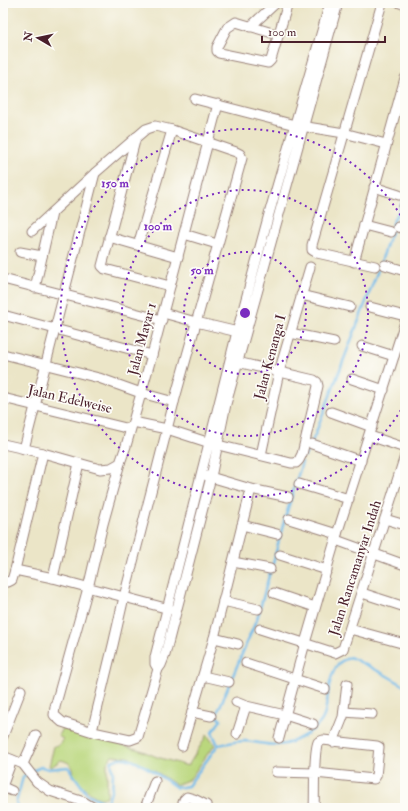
<svg xmlns="http://www.w3.org/2000/svg" width="408" height="811" font-family="'IM FELL Double Pica',serif">
<rect width="100%" height="100%" fill="#fdfcf7"/>
<filter id="ink" filterUnits="userSpaceOnUse"><feTurbulence type="fractalNoise" baseFrequency=".025" numOctaves="2"/><feDisplacementMap in="SourceGraphic" scale="8" xChannelSelector="R" yChannelSelector="G"/><feConvolveMatrix kernelMatrix="1 2 1 2 8 2 1 2 1" color-interpolation-filters="sRGB"/></filter>
<filter id="wash" filterUnits="userSpaceOnUse"><feTurbulence type="fractalNoise" baseFrequency=".012" numOctaves="4" result="noise"/><feDisplacementMap in="SourceGraphic" scale="16" xChannelSelector="R" yChannelSelector="G"/><feGaussianBlur stdDeviation="0.9" result="paint"/><feColorMatrix in="noise" values="0 0 0 0 0 0 0 0 0 0 0 0 0 0 0 0 0 1.4 0 .05"/><feComposite in="paint" operator="in"/></filter>
<g filter="url(#wash)">
<rect width="100%" height="100%" fill="#ebe5c7"/>
<!-- green -->
<path fill="#bad77d" stroke="#827b54" d="M62 728 140 750 157 757 188 766 207 735 215 745 209 752 190 779 176 785 160 774 128 757 112 756 107 763V796C97 805 81 783 73 776 75 767 70 762 61 760L51 767 49 766 54 746 59 745 63 739 58 736Z"/>
<g fill="none" stroke-linecap="round" stroke-linejoin="round">
<!-- stream -->
<g stroke="#71bae9" stroke-width="2.5">
<path d="M305 456 315 435 380 265 391 232 394 219 399 211 405 192"/>
<path d="M272 567 283 525 302 462"/>
<path d="M218 745 212 732 221 720 216 716 258 616 270 572"/>
<path d="M32 771 41 767 49 769 68 767 87 794 104 802 107 801C112 794 113 783 113 774 113 769 111 766 112 761 115 760 118 758 121 758 137 758 164 779 177 788L188 786 218 745C226 744 236 741 245 741 259 742 271 747 285 744 297 741 320 728 324 716 329 699 327 677 339 663 342 660 347 659 350 657L382 673 405 686"/>
<path d="M18 808 16 803 23 777 27 774"/>
</g>
</g>
</g>
<g filter="url(#ink)">
<g fill="none" stroke-linecap="round" stroke-linejoin="round">
<defs>
<g id="minor">
<path d="M330 3 269 214 237 332 155 657V664L158 669 161 665 165 655 211 477 226 404 338 3"/>
<path d="M400 3 405 4"/>
<path d="M250 27 276 3"/>
<path d="M279 35 236 22 227 28 217 47V51L219 53 268 63 271 60 288 3"/>
<path d="M195 99 295 125 344 133 386 144"/>
<path d="M136 137 102 266 105 269 170 286"/>
<path d="M374 187 399 195"/>
<path d="M404 207H405"/>
<path d="M364 225 391 232"/>
<path d="M398 227 405 229"/>
<path d="M32 231 95 173 146 129 155 126 172 130 236 152 240 154 242 158 174 402 124 597 173 610"/>
<path d="M184 234 217 244"/>
<path d="M109 237 178 257"/>
<path d="M138 245 172 130"/>
<path d="M20 252 42 256"/>
<path d="M354 262 405 78"/>
<path d="M385 265 405 271"/>
<path d="M375 266 317 253 312 250V245L382 3"/>
<path d="M3 279 162 320"/>
<path d="M35 288 52 213"/>
<path d="M301 295 350 307"/>
<path d="M370 307 405 316"/>
<path d="M163 313 196 322 242 333"/>
<path d="M3 315 152 355"/>
<path d="M290 333 334 342"/>
<path d="M362 346 394 356"/>
<path d="M3 354 99 378 141 393 174 402"/>
<path d="M352 379 384 390"/>
<path d="M3 398 130 429"/>
<path d="M331 412 372 427"/>
<path d="M133 422 167 429 210 443 291 463H296L299 460 302 454 318 386 317 382 314 380 233 361"/>
<path d="M370 436 405 448"/>
<path d="M3 444 43 453 100 469 111 468 120 463 126 446 152 355 218 104"/>
<path d="M312 444 361 461"/>
<path d="M24 449 95 173"/>
<path d="M261 455 279 372 310 267"/>
<path d="M120 463 103 524 88 588 55 707 54 715 62 722 93 732 130 740 138 737 158 669"/>
<path d="M207 476 251 489 288 497"/>
<path d="M299 484 349 499"/>
<path d="M289 519 337 534"/>
<path d="M385 519 405 525"/>
<path d="M242 525 277 534"/>
<path d="M336 540 405 565"/>
<path d="M280 555 327 570"/>
<path d="M233 562 270 569"/>
<path d="M15 570 43 453"/>
<path d="M53 578 79 463"/>
<path d="M3 581 8 582 12 580 15 570 53 578 124 597 113 645 92 731"/>
<path d="M274 593 315 607"/>
<path d="M362 593 405 607"/>
<path d="M223 601 258 609"/>
<path d="M260 629 335 653 343 649 405 456"/>
<path d="M350 629 405 644"/>
<path d="M214 638 238 644"/>
<path d="M246 663 325 689"/>
<path d="M203 676 229 682"/>
<path d="M236 702 246 706 285 715 313 724"/>
<path d="M192 712 211 716"/>
<path d="M344 712 372 714"/>
<path d="M237 734 246 706"/>
<path d="M3 736 21 690"/>
<path d="M279 738 305 643 337 534 405 322"/>
<path d="M333 742 343 717 347 684"/>
<path d="M182 746 214 638 251 489"/>
<path d="M3 756 23 764 37 782 50 791 84 802 94 808"/>
<path d="M23 764 36 735"/>
<path d="M276 772 315 773 374 779 376 776 379 747 377 746 323 740 318 742C313 754 315 793 314 808"/>
<path d="M3 784 12 760"/>
<path d="M3 787 12 791"/>
<path d="M145 808 155 781"/>
<path d="M181 808 184 800 187 797 194 799 206 805 205 808"/>
</g>
</defs>
<!-- minor casing -->
<use href="#minor" stroke="#9a8279" stroke-width="11"/>
<!-- minor -->
<use href="#minor" stroke="#fff" stroke-width="9"/>
</g>
</g>
<!-- distance rings -->
<g fill="none" stroke="#7b2cbf" stroke-width="2" stroke-dasharray="2 4">
<circle cx="245" cy="313" r="61"/>
<circle cx="245" cy="313" r="123"/>
<path d="M404 405A184 184 0 1 1 404 221"/>
</g>
<g text-anchor="middle" dominant-baseline="central" stroke-width="3.5" stroke-linejoin="round" paint-order="stroke">
<!-- street labels -->
<g font-size="14" fill="#4a1f2b" stroke="#fdfcf7">
<text transform="translate(142 339) rotate(-75)">Jalan Mayar 1</text>
<text transform="translate(270 357) rotate(-75)">Jalan Kenanga I</text>
<text transform="translate(70 399) rotate(13)">Jalan Edelweise</text>
<text transform="translate(355 568) rotate(-72)">Jalan Rancamanyar Indah</text>
</g>
</g>
<circle cx="245" cy="313" r="6" fill="#7b2cbf" stroke="#fdfcf7" stroke-width="2"/>
<g font-size="12" text-anchor="middle" font-weight="bold" fill="#7b2cbf" stroke="#fdfcf7" stroke-width="3.5" stroke-linejoin="round" paint-order="stroke">
<text x="115" y="187">150 m</text>
<text x="158" y="230">100 m</text>
<text x="202" y="274">50 m</text>
</g>
<!-- margin -->
<rect width="408" height="811" fill="none" stroke="#fdfcf7" stroke-width="16"/>
<!-- north arrow -->
<g transform="translate(38 38) rotate(279)" stroke="#fdfcf7" stroke-width="3" paint-order="stroke">
<path d="M0-3L7 15L0 10L-7 15Z" fill="#4a1f2b"/>
<text y="-6" font-size="11" font-weight="bold" text-anchor="middle" fill="#4a1f2b">N</text>
</g>
<!-- scale -->
<path d="M262 36v6h123v-6" fill="none" stroke="#4a1f2b" stroke-width="2"/>
<text x="268" y="36" font-size="12" fill="#4a1f2b" stroke="#fdfcf7" stroke-width="3" paint-order="stroke">100 m</text>
</svg>
